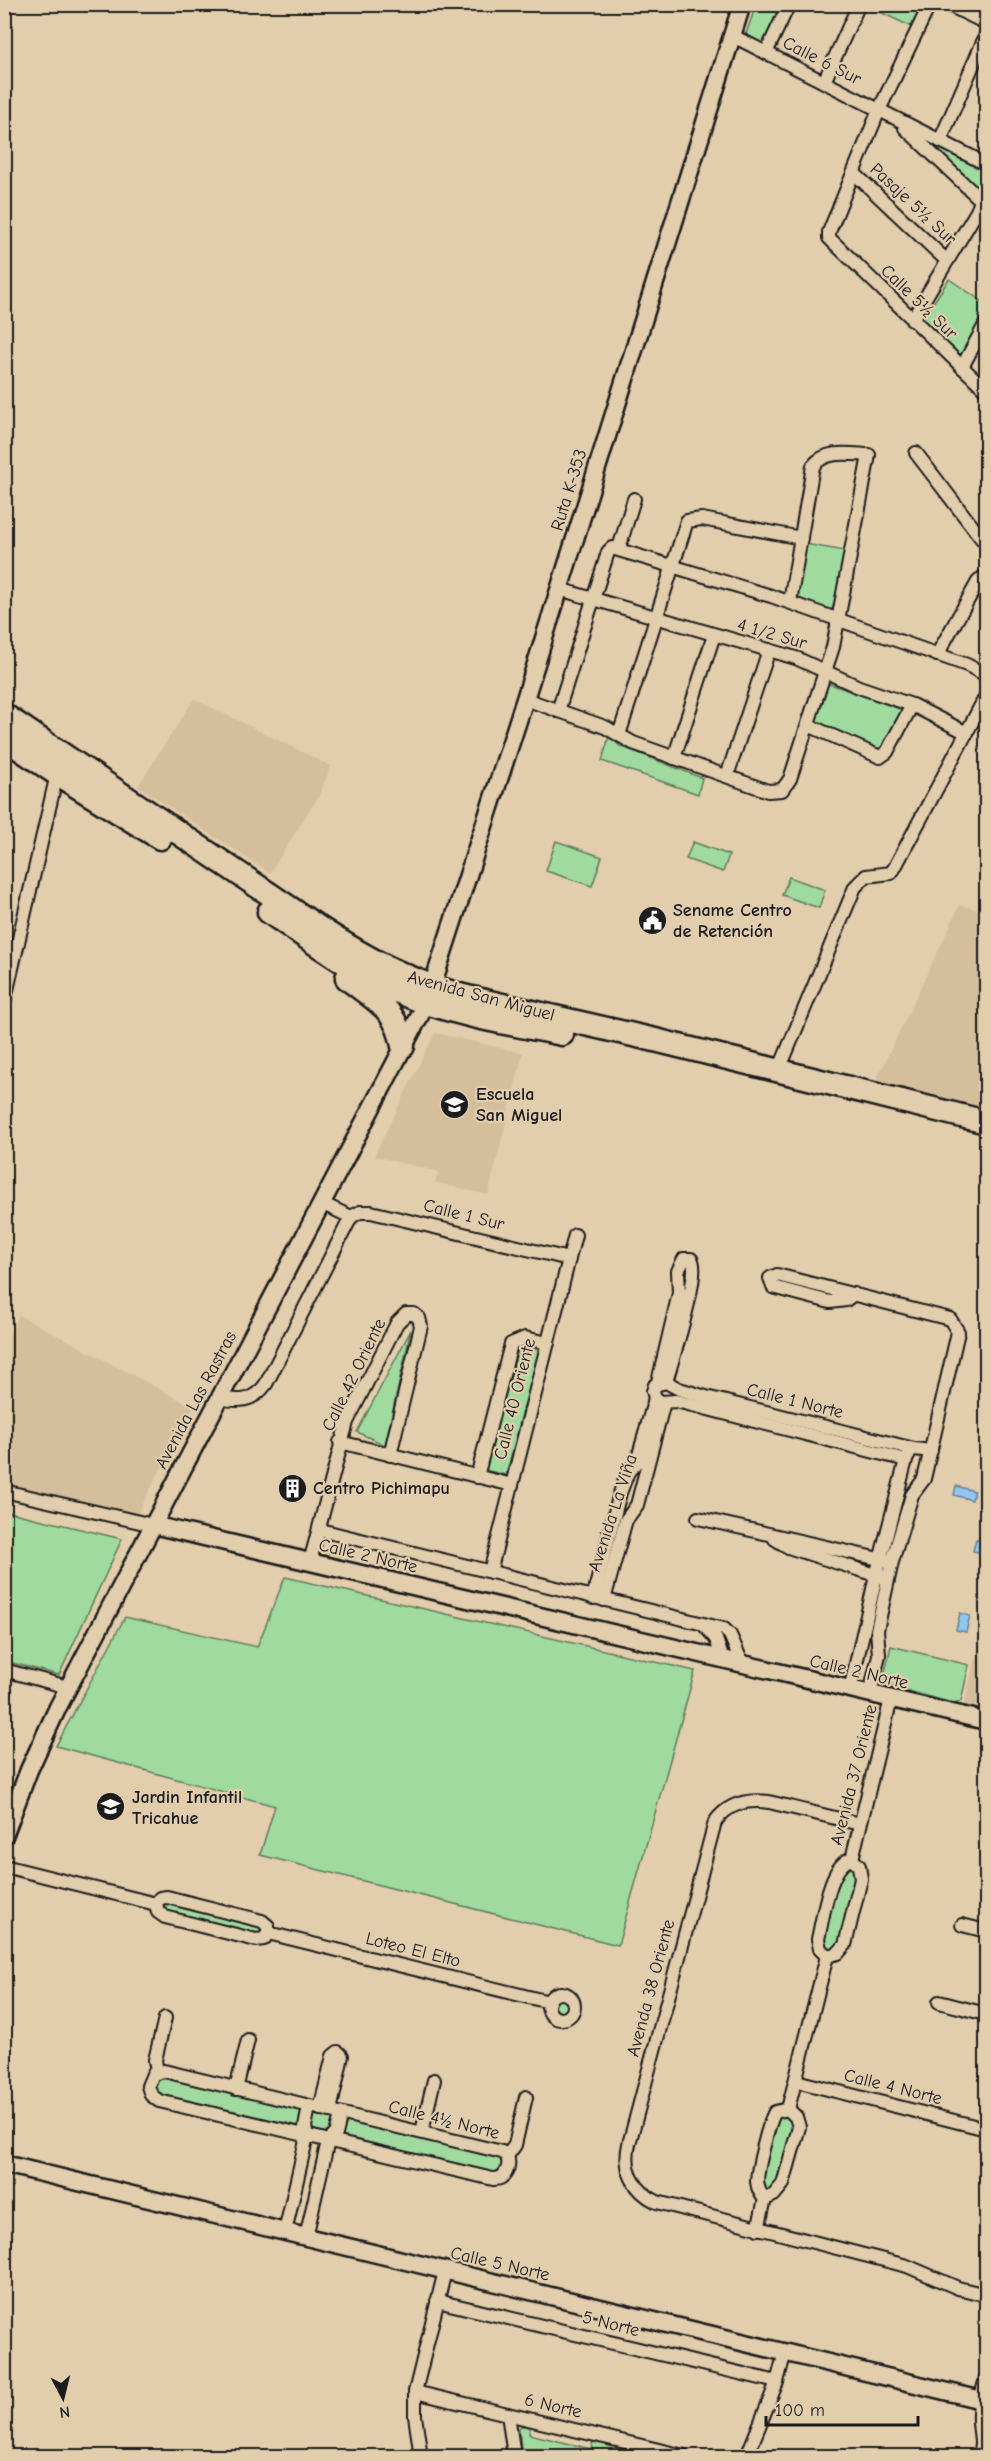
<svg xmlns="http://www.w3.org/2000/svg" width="991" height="2461" font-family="'Comic Neue',sans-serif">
<rect width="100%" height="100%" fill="#e2cdac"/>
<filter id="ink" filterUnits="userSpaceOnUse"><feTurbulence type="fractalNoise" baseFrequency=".0167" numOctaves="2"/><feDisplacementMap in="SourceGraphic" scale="12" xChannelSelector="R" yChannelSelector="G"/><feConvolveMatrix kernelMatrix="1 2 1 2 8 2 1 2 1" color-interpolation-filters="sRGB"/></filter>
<g filter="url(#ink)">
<!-- built -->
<g fill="#d4be9b">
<path d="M194 699 331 766 319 795 270 873 138 786Z"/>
<path d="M960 905 986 912V1111L875 1083Z"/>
<path d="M435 1033 523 1053 488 1195 435 1182 439 1172 374 1156Z"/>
<path d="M19 1315 193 1407 137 1514 5 1483V1344Z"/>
<path d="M986 1617V1715L963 1709Z"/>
</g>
<!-- green -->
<g fill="#a0da9f" stroke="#5e7b5e" stroke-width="1.5">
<path d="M863 4 926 5 914 28Z"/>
<path d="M756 5H784L766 46 745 37Z"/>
<path d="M926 139 980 168 984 174 977 185H972Z"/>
<path d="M949 279 986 304V314L964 358 922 320Z"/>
<path d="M805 544 845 551 836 605 830 610 802 600 797 595Z"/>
<path d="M830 684 902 710 903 714 886 745 877 749 818 726 815 721 826 687Z"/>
<path d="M609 736 620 746 702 778 698 794 602 761Z"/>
<path d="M556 841 602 857 592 886 546 871Z"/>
<path d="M693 842 729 855 723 872 686 859Z"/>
<path d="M789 877 825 890 819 908 782 895Z"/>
<path d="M411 1330 385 1445 357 1432Z"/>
<path d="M519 1346 539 1350 506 1475 485 1470Z"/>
<path d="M5 1511 122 1539 59 1675 5 1661Z"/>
<path d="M285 1577 695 1671 618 1945 260 1855 275 1806 56 1746 125 1617 257 1647Z"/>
<path d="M891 1646 969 1665 961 1701 955 1704 884 1684 883 1680Z"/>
<path d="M843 1862 859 1866 841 1950 820 1949 835 1873Z"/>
<path d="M166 1902 260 1926 263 1931 259 1935 166 1912 162 1908Z"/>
<circle cx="562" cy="2005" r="7"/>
<path d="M159 2075 498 2157 504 2163 501 2172 498 2174 166 2098 153 2091 154 2080Z"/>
<path d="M775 2112 796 2117 779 2191 760 2192Z"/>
<path d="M521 2426 530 2427 529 2434 591 2449 593 2441 645 2454 644 2456H522L519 2428Z"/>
</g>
<!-- water -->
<g fill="#92c6ef" stroke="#63829b" stroke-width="1.5">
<path d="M956 1486 974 1491 972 1500 954 1495Z"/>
<path d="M976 1539 986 1542V1554L973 1551Z"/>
<path d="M960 1613 970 1616 966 1632 956 1630Z"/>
</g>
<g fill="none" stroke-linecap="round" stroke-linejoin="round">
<defs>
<g id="street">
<path d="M930 4 879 110 829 232V238L986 390"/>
<path d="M947 4 986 23"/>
<path d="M733 36 986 164"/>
<path d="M766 53 789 4"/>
<path d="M824 82 859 4"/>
<path d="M905 128 986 205"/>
<path d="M940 141 986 35"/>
<path d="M854 173 947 261"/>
<path d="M912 320 977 211 986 189"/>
<path d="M962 367 986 323"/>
<path d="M916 453 982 539 986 542"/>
<path d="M619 548 634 499"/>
<path d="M559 589 796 658 859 687 912 705 967 733"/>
<path d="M937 655 979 580 986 576"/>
<path d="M525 699 605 727 633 743 768 791 782 790 790 779 833 647 869 455C850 454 826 449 813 466L790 602"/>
<path d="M558 711 608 552 612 548 771 596 967 665 986 675"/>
<path d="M808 725 880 757 887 752 912 705"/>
<path d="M619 735 687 521 702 519 801 538"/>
<path d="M674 758 714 635"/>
<path d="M727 776 769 650"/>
<path d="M4 1003 57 774"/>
<path d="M779 1070 855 887 866 876 891 873 895 867 986 696"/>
<path d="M351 1217 360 1212H371L569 1259"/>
<path d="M854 1294 846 1300 830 1302 773 1287 770 1278 777 1275 950 1319 958 1332 924 1479 912 1495 892 1562 877 1630 879 1655 870 1694"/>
<path d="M658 1382 679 1293 678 1271 684 1259H691C702 1270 671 1363 666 1382"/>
<path d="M219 1398C239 1402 253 1402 266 1384L351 1217 321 1203"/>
<path d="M655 1398 653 1391 655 1385 666 1382 679 1389 706 1397 914 1449 931 1451"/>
<path d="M655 1398 661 1402 676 1401 708 1409 906 1460"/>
<path d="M340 1442 512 1485"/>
<path d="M477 1477 511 1344 525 1338 548 1343"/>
<path d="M4 1491 153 1525"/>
<path d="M698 1518 888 1561"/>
<path d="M320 1530 724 1629 730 1635 743 1665"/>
<path d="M775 1539 788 1547 882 1577"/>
<path d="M310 1562 347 1422 397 1323 406 1314H414L419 1318 421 1326 390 1455"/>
<path d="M490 1572 575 1235"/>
<path d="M593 1598 620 1493 628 1472 637 1462 655 1398"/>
<path d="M604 1600 626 1520 637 1505 664 1402"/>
<path d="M704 1625 716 1639 723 1660"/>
<path d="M4 1670 68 1687"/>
<path d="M850 1690 876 1576 906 1460 909 1454"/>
<path d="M860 1824 769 1802C747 1799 728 1803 715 1822L629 2144C623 2170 634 2191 657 2202L907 2266 958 2288 986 2295"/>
<path d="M852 1859 891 1699"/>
<path d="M4 1866 156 1904"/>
<path d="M167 1897 262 1921 268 1926V1933L264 1939 256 1940 165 1917 158 1912 156 1904 160 1898Z"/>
<path d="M962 1925 986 1931"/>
<path d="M268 1933 549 2002"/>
<path d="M827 1956 838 1953 845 1945 861 1879 859 1866 852 1859"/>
<path d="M827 1956 820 1949 818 1939C823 1919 829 1863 852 1859"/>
<circle cx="561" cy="2006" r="13"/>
<path d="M939 2002 986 2014"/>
<path d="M164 2071 502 2152 507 2156C511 2167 505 2180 493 2179L159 2101 151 2095 148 2086 153 2074Z"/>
<path d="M157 2072 155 2060 165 2018"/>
<path d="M796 2081 982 2128"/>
<path d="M236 2089 248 2040"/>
<path d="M320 2109 333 2056 338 2052 342 2056 330 2111"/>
<path d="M788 2109 796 2117 799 2127 783 2184 774 2195 765 2199C760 2194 758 2189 757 2182 757 2170 769 2121 775 2112Z"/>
<path d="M788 2109 827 1956"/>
<path d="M422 2132 434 2080"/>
<path d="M507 2156 515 2145 526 2097"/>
<path d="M758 2229 765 2199"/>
<path d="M285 2232 307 2136 305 2127 309 2107"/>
<path d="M306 2237 328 2141 336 2134 341 2114"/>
<path d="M437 2301 777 2382"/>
<path d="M415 2392 684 2456"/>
<path d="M508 2414 514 2456"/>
<path d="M421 2456 415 2416V2392L445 2271"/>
<path d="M747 2456 777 2382 785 2352"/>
<path d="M979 2456C983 2440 980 2438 979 2422 978 2407 982 2393 986 2378"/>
</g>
<g id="secondary">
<path d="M153 1525 986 1721"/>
<path d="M4 1836 29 1770 58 1707 427 1002 525 699 742 4"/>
<path d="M4 2164 986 2401"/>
</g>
<g id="highway">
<path d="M4 715 318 927C367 959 406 980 463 996L655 1040 986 1122"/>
<path d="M4 738 57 774 160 838"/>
<path d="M269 912C315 943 359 976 411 997 459 1016 512 1024 562 1034"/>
<path d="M347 978C375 1001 396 1007 403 1046"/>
</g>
</defs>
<!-- street casing -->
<use href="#street" stroke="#1c1c1c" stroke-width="16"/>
<!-- secondary casing -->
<use href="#secondary" stroke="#1c1c1c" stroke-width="21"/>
<!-- highway casing -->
<use href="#highway" stroke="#1c1c1c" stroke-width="27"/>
<!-- street -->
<use href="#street" stroke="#e2cdac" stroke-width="12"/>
<!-- secondary -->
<use href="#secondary" stroke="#e2cdac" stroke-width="16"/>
<!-- highway -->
<use href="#highway" stroke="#e2cdac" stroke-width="22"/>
</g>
</g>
<!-- icons -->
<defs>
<symbol id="civic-disc" viewBox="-11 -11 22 22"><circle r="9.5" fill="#1c1c1c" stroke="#e2cdac"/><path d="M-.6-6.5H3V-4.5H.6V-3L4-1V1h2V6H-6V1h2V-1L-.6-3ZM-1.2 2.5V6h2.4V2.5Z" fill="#fff"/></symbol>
<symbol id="school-disc" viewBox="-11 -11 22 22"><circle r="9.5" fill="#1c1c1c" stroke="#e2cdac"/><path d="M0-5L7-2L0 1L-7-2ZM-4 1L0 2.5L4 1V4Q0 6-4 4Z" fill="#fff"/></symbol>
<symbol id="building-disc" viewBox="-11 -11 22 22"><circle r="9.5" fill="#1c1c1c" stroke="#e2cdac"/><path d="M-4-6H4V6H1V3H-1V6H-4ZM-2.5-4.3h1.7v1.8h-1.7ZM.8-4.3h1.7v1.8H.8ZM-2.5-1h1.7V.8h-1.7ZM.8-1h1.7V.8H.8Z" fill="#fff"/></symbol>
</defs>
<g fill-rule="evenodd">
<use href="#civic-disc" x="636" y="904" width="33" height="33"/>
<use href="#school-disc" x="438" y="1088" width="33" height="33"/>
<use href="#building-disc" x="276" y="1472" width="33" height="33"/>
<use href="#school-disc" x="94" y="1790" width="33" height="33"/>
</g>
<g text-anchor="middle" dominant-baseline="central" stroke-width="4.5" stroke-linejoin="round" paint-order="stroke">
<!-- street labels -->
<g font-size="18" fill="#1c1c1c" stroke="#e2cdac">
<text transform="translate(822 61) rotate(27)">Calle 6 Sur</text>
<text transform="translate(913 204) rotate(43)">Pasaje 5½ Sur</text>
<text transform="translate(919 302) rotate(44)">Calle 5½ Sur</text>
<text transform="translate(569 490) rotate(-73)">Ruta K-353</text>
<text transform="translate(772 634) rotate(16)">4 1/2 Sur</text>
<text transform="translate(481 996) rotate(15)">Avenida San Miguel</text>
<text transform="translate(464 1215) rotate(14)">Calle 1 Sur</text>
<text transform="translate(354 1375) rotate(-64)">Calle 42 Oriente</text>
<text transform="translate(515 1399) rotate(-76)">Calle 40 Oriente</text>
<text transform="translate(196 1400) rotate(-62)">Avenida Las Rastras</text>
<text transform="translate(795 1401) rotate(14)">Calle 1 Norte</text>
<text transform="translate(613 1513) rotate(-72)">Avenida La Viña</text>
<text transform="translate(368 1556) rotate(13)">Calle 2 Norte</text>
<text transform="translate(859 1672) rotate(13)">Calle 2 Norte</text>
<text transform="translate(854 1775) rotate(-76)">Avenida 37 Oriente</text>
<text transform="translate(413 1950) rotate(14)">Loteo El Elto</text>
<text transform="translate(651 1988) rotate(-75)">Avenda 38 Oriente</text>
<text transform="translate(893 2087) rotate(14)">Calle 4 Norte</text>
<text transform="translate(444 2120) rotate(14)">Calle 4½ Norte</text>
<text transform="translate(500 2264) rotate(13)">Calle 5 Norte</text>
<text transform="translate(611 2324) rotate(14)">5 Norte</text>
<text transform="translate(553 2406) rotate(13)">6 Norte</text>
</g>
<!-- poi labels -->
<g font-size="18" font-weight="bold" fill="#1c1c1c" stroke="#e2cdac" text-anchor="start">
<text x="673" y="910">Sename Centro<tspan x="673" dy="21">de Retención</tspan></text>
<text x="476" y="1094">Escuela<tspan x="476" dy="21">San Miguel</tspan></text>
<text x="313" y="1488">Centro Pichimapu</text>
<text x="132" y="1797">Jardin Infantil<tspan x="132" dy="21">Tricahue</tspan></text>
</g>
</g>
<!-- margin -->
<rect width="991" height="2461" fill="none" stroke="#e2cdac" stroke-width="24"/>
<rect x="12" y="12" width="967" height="2437" fill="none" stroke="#1c1c1c" stroke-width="2" filter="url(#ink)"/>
<!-- north arrow -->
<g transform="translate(63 2398) rotate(173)" stroke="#e2cdac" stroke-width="4.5" paint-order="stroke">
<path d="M0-4.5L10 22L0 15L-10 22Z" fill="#1c1c1c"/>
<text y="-9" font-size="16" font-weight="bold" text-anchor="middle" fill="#1c1c1c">N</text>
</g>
<!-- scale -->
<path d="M766 2416v9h152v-9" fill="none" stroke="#1c1c1c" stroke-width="3"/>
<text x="775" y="2416" font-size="18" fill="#1c1c1c" stroke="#e2cdac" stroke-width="4.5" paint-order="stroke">100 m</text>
</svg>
